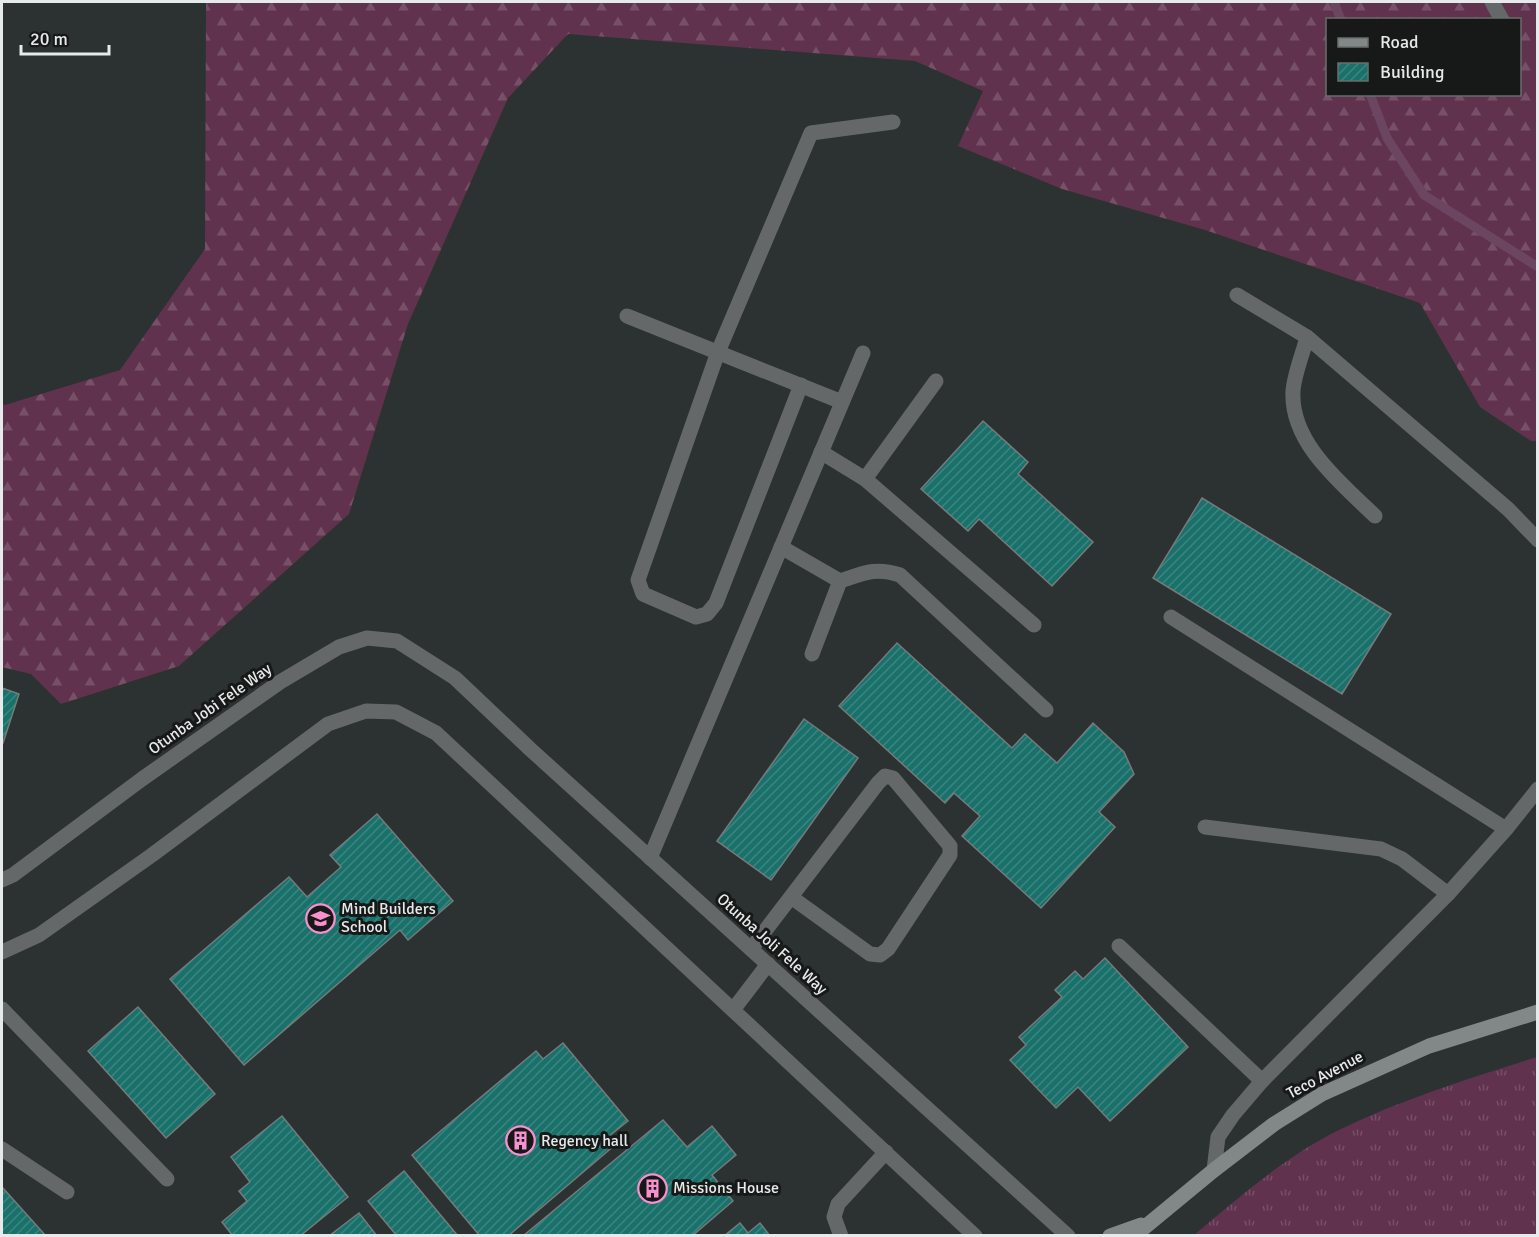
<svg xmlns="http://www.w3.org/2000/svg" width="1539" height="1237" font-family="Signika,sans-serif">
<defs>
<pattern id="grass-tufts" width="24" height="20" patternUnits="userSpaceOnUse" patternTransform="scale(1.5)"><rect width="24" height="20" fill="#60324e"/><path d="M3 7l-1-3M5 7V3M7 7l1-3M15 17l-1-3M17 17v-4M19 17l1-3" fill="none" stroke="#775068"/></pattern>
<pattern id="forest-firs" width="22" height="20" patternUnits="userSpaceOnUse" patternTransform="scale(1.5)"><rect width="22" height="20" fill="#60324e"/><path d="M5 1l3.5 6h-7zM16 11l3.5 6h-7z" fill="#775068"/></pattern>
<pattern id="building-hatch" width="6" height="6" patternUnits="userSpaceOnUse" patternTransform="scale(1.5)"><rect width="6" height="6" fill="#1a706a"/><path d="M-1 1l2-2M0 6l6-6M5 7l2-2" fill="none" stroke="#3b857f"/></pattern>
</defs>
<rect width="100%" height="100%" fill="#2b3231"/>
<!-- grass -->
<path fill="url(#grass-tufts)" d="M1537 1057V1235H1194C1239 1197 1286 1156 1339 1130 1402 1099 1471 1078 1537 1057Z"/>
<!-- forest -->
<path fill="url(#forest-firs)" fill-rule="evenodd" d="M206 2H1537V441H1531L1480 407 1420 303 1205 230 1062 189 958 146 983 91 915 61 568 34 508 98 408 324 349 514 179 666 61 704 31 674 2 667V404L5 405 120 370 205 249ZM1328 20H1520V94H1328Z"/>
<g fill="none" stroke-linecap="round" stroke-linejoin="round">
<!-- stream -->
<g stroke="#6c4661" stroke-width="9">
<path d="M1334 2 1341 20"/>
<path d="M1370 94 1387 138 1424 195 1538 267"/>
</g>
</g>
<!-- building -->
<g fill="url(#building-hatch)" stroke="#747c7b" stroke-width="1.5">
<path d="M983 421 1028 462 1018 474 1093 542 1052 586 979 519 968 531 921 489Z"/>
<path d="M1202 498 1391 614 1342 694 1153 578Z"/>
<path d="M897 643 1012 748 1025 734 1057 763 1093 723 1124 752 1134 774 1099 812 1115 827 1041 908 962 836 980 816 954 793 945 803 839 706Z"/>
<path d="M2 688 19 694 3 743H2Z"/>
<path d="M804 719 858 758 771 880 717 841Z"/>
<path d="M377 814 453 901 408 940 400 930 244 1065 170 979 289 877 307 897 341 867 330 855Z"/>
<path d="M1105 958 1188 1047 1110 1121 1078 1087 1056 1108 1010 1060 1026 1045 1019 1037 1062 997 1055 990 1075 971 1083 979Z"/>
<path d="M138 1007 215 1094 166 1138 88 1051Z"/>
<path d="M563 1043 628 1121 608 1137 615 1145 508 1236H480L412 1155 536 1051 543 1059Z"/>
<path d="M282 1116 348 1197 300 1236H233L222 1222 247 1201 239 1191 250 1182 231 1157Z"/>
<path d="M663 1120 687 1147 712 1126 736 1155 712 1175 733 1201 692 1236H523Z"/>
<path d="M404 1171 458 1236H397L368 1201Z"/>
<path d="M2 1187 46 1236H2Z"/>
<path d="M359 1213 377 1236H329Z"/>
<path d="M740 1223 748 1233 760 1223 770 1236H724Z"/>
</g>
<g fill="none" stroke-linecap="round" stroke-linejoin="round">
<!-- service -->
<g stroke="#656868" stroke-width="15">
<path d="M1237 295 1307 337 1508 509 1538 540"/>
<path d="M627 316 842 402"/>
<path d="M1307 337C1303 353 1294 375 1293 391 1290 443 1342 484 1375 516"/>
<path d="M801 385 716 603 707 614 696 617 643 594 638 580 718 352 811 133 893 122"/>
<path d="M821 452 865 479 1034 625"/>
<path d="M865 479 936 381"/>
<path d="M781 547 840 581C864 573 875 567 900 575L1046 710"/>
<path d="M1171 617 1506 829"/>
<path d="M812 654 840 581"/>
<path d="M1205 827 1381 849 1402 859 1448 894"/>
<path d="M650 858 863 353"/>
<path d="M1119 946 1262 1081"/>
<path d="M751 949 878 783 885 776 893 778 950 846V855L888 949 880 955 870 954 791 897"/>
<path d="M2 1009 167 1179"/>
<path d="M2 1149 67 1192"/>
<path d="M841 1236 834 1217 838 1204 886 1152"/>
</g>
<!-- minor -->
<g stroke="#656868" stroke-width="15">
<path d="M1492 2 1502 20"/>
<path d="M1214 1170 1218 1137 1233 1115 1262 1081 1448 894 1506 829 1538 789"/>
</g>
<!-- tertiary -->
<g stroke="#656868" stroke-width="15">
<path d="M2 880 13 875 142 779 280 682 339 647 367 638 397 641 455 678 530 749 1068 1236"/>
<path d="M2 952 39 935 152 855 328 724 366 711 396 712 436 733 975 1236"/>
<path d="M733 1010 768 964"/>
</g>
<!-- secondary -->
<g stroke="#828887" stroke-width="15">
<path d="M1110 1236 1141 1225"/>
<path d="M1134 1236 1214 1170 1274 1124 1322 1094 1429 1046 1538 1012"/>
</g>
</g>
<!-- icons -->
<defs>
<symbol id="school-ring" viewBox="-11 -11 22 22"><circle r="9.5" fill="#161918" stroke="#f790ce" stroke-width="1.5"/><path d="M0-5L7-2L0 1L-7-2ZM-4 1L0 2.5L4 1V4Q0 6-4 4Z" fill="#f790ce"/></symbol>
<symbol id="building-ring" viewBox="-11 -11 22 22"><circle r="9.5" fill="#161918" stroke="#f790ce" stroke-width="1.5"/><path d="M-4-6H4V6H1V3H-1V6H-4ZM-2.5-4.3h1.7v1.8h-1.7ZM.8-4.3h1.7v1.8H.8ZM-2.5-1h1.7V.8h-1.7ZM.8-1h1.7V.8H.8Z" fill="#f790ce"/></symbol>
</defs>
<g fill-rule="evenodd">
<use href="#school-ring" x="304" y="902" width="33" height="33"/>
<use href="#building-ring" x="504" y="1124" width="33" height="33"/>
<use href="#building-ring" x="636" y="1172" width="33" height="33"/>
</g>
<g text-anchor="middle" dominant-baseline="central" stroke-width="6" stroke-linejoin="round" paint-order="stroke">
<!-- street labels -->
<g font-size="16" fill="#e6eaea" stroke="#161918">
<text transform="translate(210 709) rotate(-35)">Otunba Jobi Fele Way</text>
<text transform="translate(772 944) rotate(42)">Otunba Joli Fele Way</text>
<text transform="translate(1325 1075) rotate(-28)">Teco Avenue</text>
</g>
<!-- poi labels -->
<g font-size="16" fill="#e6eaea" stroke="#161918" text-anchor="start">
<text x="341" y="909">Mind Builders<tspan x="341" dy="18">School</tspan></text>
<text x="541" y="1141">Regency hall</text>
<text x="673" y="1188">Missions House</text>
</g>
</g>
<!-- border -->
<rect width="1539" height="1237" fill="none" stroke="#e6eaea" stroke-width="6"/>
<!-- legend -->
<rect x="1326" y="18" width="195" height="78" fill="#161918" stroke="#696d6c" stroke-width="1.5"/>
<rect x="1338" y="38" width="30" height="9" fill="#828887" stroke="#696d6c" stroke-width="1.5"/>
<text x="1380" y="48" font-size="18" fill="#e6eaea">Road</text>
<rect x="1338" y="63" width="30" height="18" fill="url(#building-hatch)" stroke="#696d6c" stroke-width="1.5"/>
<text x="1380" y="78" font-size="18" fill="#e6eaea">Building</text>
<!-- scale -->
<path d="M21 45v9h88v-9" fill="none" stroke="#e6eaea" stroke-width="3"/>
<text x="30" y="45" font-size="18" fill="#e6eaea" stroke="#161918" stroke-width="4.5" paint-order="stroke">20 m</text>
</svg>
